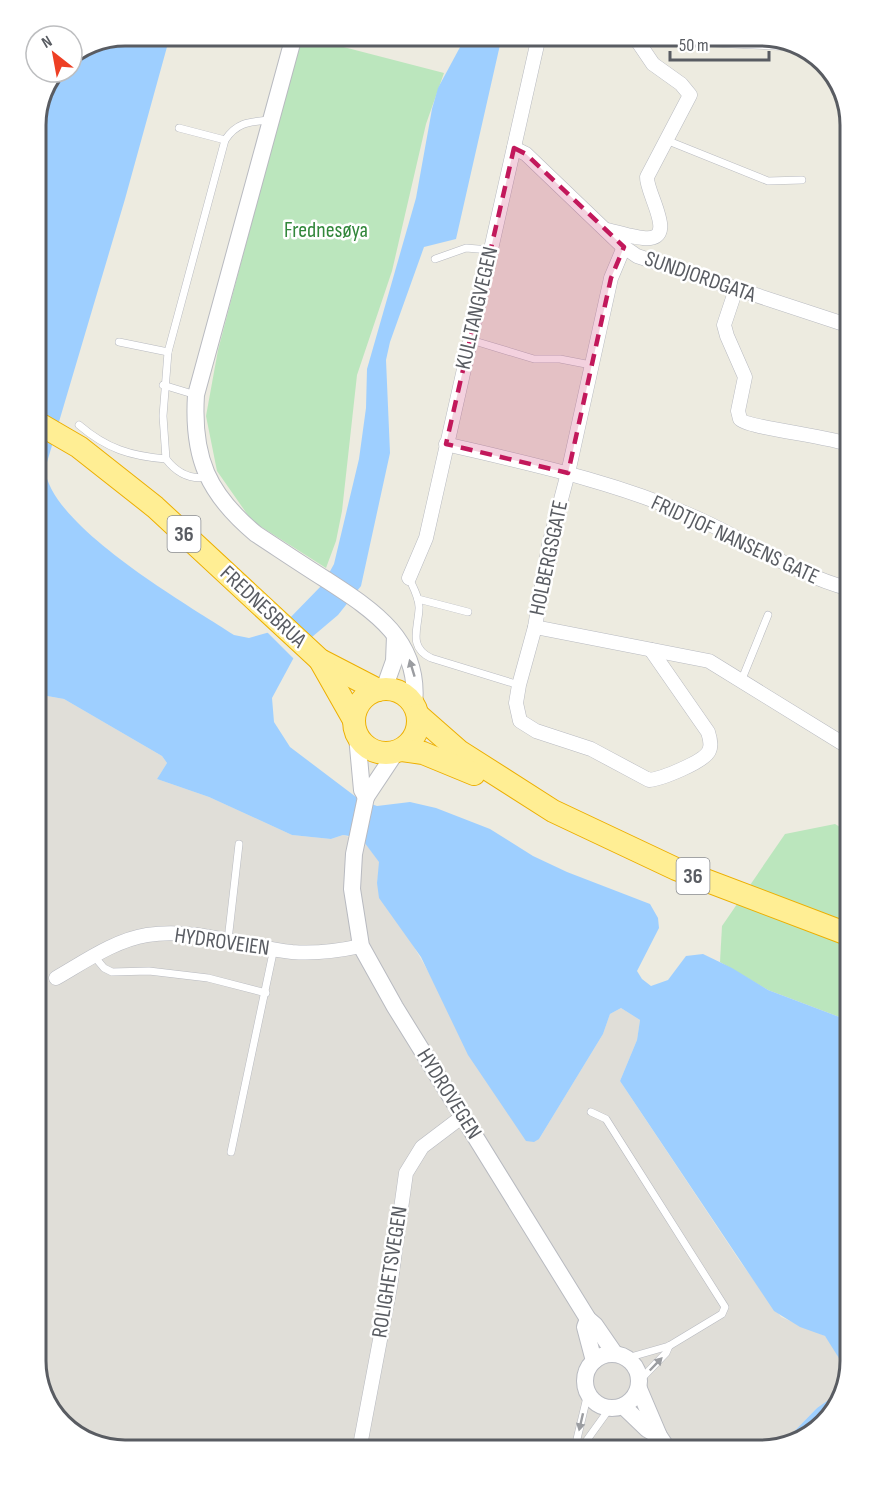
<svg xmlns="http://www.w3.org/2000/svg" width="886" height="1487" font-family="'Sofia Sans Condensed',sans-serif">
<rect width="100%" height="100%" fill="#edebe0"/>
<!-- industrial -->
<path fill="#e0ded8" d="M36 694 64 699 162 756 167 763 157 779 209 797 292 835 331 839 343 835 364 842 380 862 377 883 436 985 539 1139 603 1034 610 1014 621 1008 640 1020 637 1040 620 1081 739 1260 781 1317 825 1336 833 1346 847 1371 841 1391 817 1408 779 1447 760 1451H120L76 1436 45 1401 36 1361Z"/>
<!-- green -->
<g fill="#bbe6bd">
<path d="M301 36 444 73 426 124 392 271 357 375 342 511 336 541 326 568 252 521 217 471 206 416 218 350Z"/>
<path d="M835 824 850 833V1021L768 990 720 962 722 926 785 834Z"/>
</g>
<!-- water -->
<g fill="#9ecfff">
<path d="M126 36H170L125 199 45 469C50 526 188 605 234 635L249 638 270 632 286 622 323 584 334 564 359 459 366 408 367 369 416 198 432 109 438 88 466 36H502L456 239 424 247 390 342 386 360 390 453 361 586 338 615 299 648 272 698 274 722 290 747 360 800 377 806 410 802 436 808 490 829 533 856 567 872 650 904 658 918 659 928 637 971 642 979 651 986 668 980 686 956 703 954 732 968 768 990 850 1021V1362L847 1371 825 1336 800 1327 774 1311 620 1081 637 1040 640 1020 621 1008 610 1014 603 1034 539 1139 534 1142 526 1141 468 1055 421 957 379 898 377 883 379 862 364 842 355 837 343 835 331 839 292 835 209 797 157 779 167 763 162 756 64 699 36 694V120L58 72H72V58Z"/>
<path d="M841 1391 835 1411 800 1442 779 1447 817 1408Z"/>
</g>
<!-- pier -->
<path fill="#edebe0" d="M284 620 301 650 295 660 265 630Z"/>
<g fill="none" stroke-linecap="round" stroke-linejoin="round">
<defs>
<g id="service">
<path d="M179 128 225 140"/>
<path d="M666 140 768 181 802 180"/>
<path d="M435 259 466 248 490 250"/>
<path d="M471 340 534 359H560L591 365"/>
<path d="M119 342 168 352"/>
<path d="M163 385 196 395"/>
<path d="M79 425C107 449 131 456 166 459"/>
<path d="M207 477C190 480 176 472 166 459L163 416 168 352 225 140C237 122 249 122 270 120"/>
<path d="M409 578C413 587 420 599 419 609 418 629 408 647 431 658L519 685"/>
<path d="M418 599 468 612"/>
<path d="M742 679 768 615"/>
<path d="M228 940 239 844"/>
<path d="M94 956 104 968 112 972 149 971 208 978 266 993"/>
<path d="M591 1112 606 1119 725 1307 722 1314 669 1346 627 1358"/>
<path d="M231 1152 274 948"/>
<path d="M640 1380 666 1353 669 1346"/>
<path d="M578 1451 577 1439 588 1393"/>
<path d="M579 1451 610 1408"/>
</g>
<g id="minor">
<path d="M639 36 785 43"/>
<path d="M514 148 526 154 621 245 637 256 850 326"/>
<path d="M606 230C618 232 631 237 643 238 680 242 646 194 647 177L690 95 681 84 653 64 634 36"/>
<path d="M624 247 611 278 568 473 549 545 535 627 519 685 516 703 520 721 536 731 591 749 649 780C661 779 704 762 709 751 712 745 710 738 708 732L651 650"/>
<path d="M736 289 724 325 727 336 745 377 738 411 740 419C747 428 829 436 850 445"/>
<path d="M446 444C530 464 613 481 692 516 746 539 793 574 850 589"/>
<path d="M409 578 426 538 539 36"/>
<path d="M535 627 709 661 850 748"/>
<path d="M56 978C84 962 115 940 147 935 195 927 245 947 292 952 316 954 338 951 361 946"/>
<path d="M359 1451 390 1287 406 1173 422 1147 463 1116"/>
</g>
<g id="tertiary">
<path d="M294 36 196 395C192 458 208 494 256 534 279 549 301 564 325 579 373 610 421 640 414 705"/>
<path d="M384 689 394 661 395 636"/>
<path d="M357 736 362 790 366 797"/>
<path d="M366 797 354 854 352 889 361 946 395 1007 588 1319 595 1325 615 1354"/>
<path d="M366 797 396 752"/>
<path d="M588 1319 585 1327 594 1361"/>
<circle cx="612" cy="1381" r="27"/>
<path d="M639 1389 659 1436 669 1451"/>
<path d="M623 1406 647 1429 659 1436"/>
</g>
<g id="trunk">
<path d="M36 422 79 447 155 507 320 660 378 690"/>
<path d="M320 660 354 720"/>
<circle cx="386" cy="721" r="32"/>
<path d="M418 715 459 751 553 811 676 869 850 935"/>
<path d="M402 750 423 753 474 774"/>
</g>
</defs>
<!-- service casing -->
<use href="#service" stroke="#b8bac0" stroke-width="8"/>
<!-- minor casing -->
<use href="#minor" stroke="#b8bac0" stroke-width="15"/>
<!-- tertiary casing -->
<use href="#tertiary" stroke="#b8bac0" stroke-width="18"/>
<!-- trunk casing -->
<use href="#trunk" stroke="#edaf00" stroke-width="24"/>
<!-- service -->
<use href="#service" stroke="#fff" stroke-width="7"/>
<!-- minor -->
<use href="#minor" stroke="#fff" stroke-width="14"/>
<!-- tertiary -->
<use href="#tertiary" stroke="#fff" stroke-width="16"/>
<!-- trunk -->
<use href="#trunk" stroke="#ffee94" stroke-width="22"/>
</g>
<!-- one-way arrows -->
<defs><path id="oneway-solid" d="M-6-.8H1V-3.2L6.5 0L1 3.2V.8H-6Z" transform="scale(1.5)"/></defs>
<g fill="#9b9da1">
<use href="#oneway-solid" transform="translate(412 668) rotate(-107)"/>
<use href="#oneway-solid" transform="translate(656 1364) rotate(-46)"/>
<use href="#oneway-solid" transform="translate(581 1422) rotate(103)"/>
</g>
<!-- marked area -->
<path fill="#c2185b" fill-opacity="0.2" stroke="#c2185b" stroke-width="4.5" stroke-dasharray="12 8" stroke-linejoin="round" d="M514 148 526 154 624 247 611 278 568 473 446 444Z"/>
<g text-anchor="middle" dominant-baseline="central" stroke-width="5" stroke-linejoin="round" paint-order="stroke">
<!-- shield labels -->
<g fill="#fff" stroke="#8b8d91" stroke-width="1.5">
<rect x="167.5" y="516" width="33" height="36" rx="4.5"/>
<rect x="676.5" y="858" width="33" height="36" rx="4.5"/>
</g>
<g font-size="21" font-weight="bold" fill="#595c62">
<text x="184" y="534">36</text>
<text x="693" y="876">36</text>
</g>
<!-- park labels -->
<g font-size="22" fill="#32873b" stroke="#fff">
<text x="326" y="230">Frednesøya</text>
</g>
<!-- street labels -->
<g font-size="22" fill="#595c62" stroke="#fff">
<text transform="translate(700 277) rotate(19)">SUNDJORDGATA</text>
<text transform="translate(477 308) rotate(-77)">KULLTANGVEGEN</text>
<text transform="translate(735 540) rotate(25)">FRIDTJOF NANSENS GATE</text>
<text transform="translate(549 558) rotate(-78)">HOLBERGSGATE</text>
<text transform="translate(263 607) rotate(43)">FREDNESBRUA</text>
<text transform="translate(222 942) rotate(8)">HYDROVEIEN</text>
<text transform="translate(449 1094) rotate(58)">HYDROVEGEN</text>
<text transform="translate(390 1272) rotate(-81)">ROLIGHETSVEGEN</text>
</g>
</g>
<!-- crop -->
<path d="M0 0H886V1487H0ZM125 46H761A79 79 0 0 1 840 125V1361A79 79 0 0 1 761 1440H125A79 79 0 0 1 46 1361V125A79 79 0 0 1 125 46Z" fill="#fff" fill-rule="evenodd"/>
<path fill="none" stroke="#595c62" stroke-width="3" d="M125 46H761A79 79 0 0 1 840 125V1361A79 79 0 0 1 761 1440H125A79 79 0 0 1 46 1361V125A79 79 0 0 1 125 46Z"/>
<!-- north arrow -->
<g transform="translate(54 54) rotate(329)"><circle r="28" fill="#ffffff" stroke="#bdbec0" stroke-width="1.5"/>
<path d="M0-4.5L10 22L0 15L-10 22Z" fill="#ee3f24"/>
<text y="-9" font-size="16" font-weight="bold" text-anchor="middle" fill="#595c62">N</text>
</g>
<!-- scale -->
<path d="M670 51v9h99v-9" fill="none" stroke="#595c62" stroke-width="3"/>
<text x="679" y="51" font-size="18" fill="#595c62" stroke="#ffffff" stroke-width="4.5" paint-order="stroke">50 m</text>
</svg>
